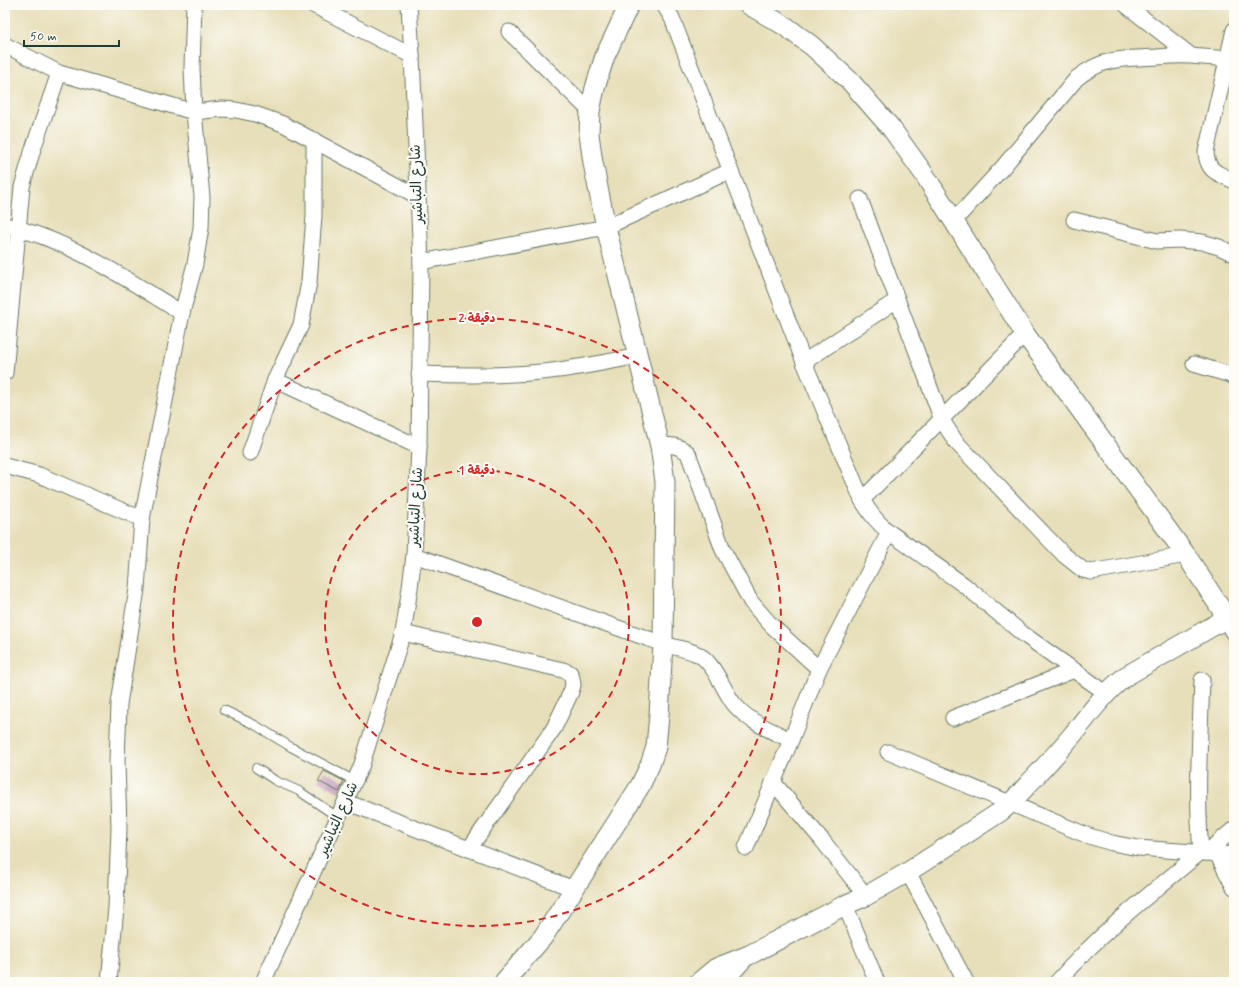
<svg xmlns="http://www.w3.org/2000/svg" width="1239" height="987" font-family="Mynerve,'Playpen Sans Arabic',sans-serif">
<rect width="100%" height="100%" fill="#fdfcf7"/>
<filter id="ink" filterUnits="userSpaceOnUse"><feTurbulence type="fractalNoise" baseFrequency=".025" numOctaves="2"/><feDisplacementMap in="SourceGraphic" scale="8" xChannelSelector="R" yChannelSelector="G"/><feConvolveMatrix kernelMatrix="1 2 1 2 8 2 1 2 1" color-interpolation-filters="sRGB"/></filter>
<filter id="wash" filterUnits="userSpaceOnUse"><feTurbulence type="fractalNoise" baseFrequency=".012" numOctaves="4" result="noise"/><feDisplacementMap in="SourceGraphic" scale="16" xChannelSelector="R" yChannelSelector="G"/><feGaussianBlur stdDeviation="0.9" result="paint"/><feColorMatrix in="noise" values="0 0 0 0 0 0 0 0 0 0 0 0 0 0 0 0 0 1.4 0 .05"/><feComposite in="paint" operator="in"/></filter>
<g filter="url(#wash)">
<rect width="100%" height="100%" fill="#e7dfb9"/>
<g id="blocks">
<!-- building -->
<path fill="#c49cbe" d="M324 771 344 781 339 792 318 781Z"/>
</g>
</g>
<g filter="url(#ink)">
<use href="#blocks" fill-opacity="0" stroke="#657663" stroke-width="1"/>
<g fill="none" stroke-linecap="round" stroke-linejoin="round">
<defs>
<g id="service">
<path d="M224 710 255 725 291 747 355 781"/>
<path d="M256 768 276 781 299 791 339 818"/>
</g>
<g id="minor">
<path d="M313 5 412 56"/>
<path d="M664 5 672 18 804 362 862 500C870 513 877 523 889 532L964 585 1023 634 1106 693"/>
<path d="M1126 5 1190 55"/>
<path d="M1234 30 1206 152C1207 172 1218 173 1234 181"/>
<path d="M509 32 590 111"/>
<path d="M5 45 59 73 194 112 222 109 236 110 255 114 283 124 417 196"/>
<path d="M314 140V216L309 282 301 325 275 380 419 447"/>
<path d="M860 199 942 420 956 442 1064 555 1083 570 1091 572 1186 555"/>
<path d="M1074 220 1157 241 1180 240 1202 242 1219 247 1234 254"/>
<path d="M954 221 1003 167 1077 78C1105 56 1124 59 1157 57 1168 56 1180 55 1191 56 1206 57 1219 59 1234 58"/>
<path d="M5 225C70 240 126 279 182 313"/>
<path d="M421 262 606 227 730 171"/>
<path d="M804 362 897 300"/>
<path d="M1194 364 1234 376"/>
<path d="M5 373 22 187 33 149 59 73"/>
<path d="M419 374C459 375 501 376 541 372 574 369 606 362 638 356"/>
<path d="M660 446C672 445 678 445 688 453L723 550 751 602 771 625 819 669"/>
<path d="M250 453 275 380"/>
<path d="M5 466 39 475 142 519"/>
<path d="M862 500 1025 334"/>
<path d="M414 555 663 644C673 647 685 649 695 653 714 660 722 689 734 704 749 722 770 730 791 740"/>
<path d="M403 633 563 670 570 673 572 678 573 685 571 692 554 728 469 849"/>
<path d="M953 718 1074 670"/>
<path d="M888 752 1086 835 1112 843 1138 848 1234 855"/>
<path d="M773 782 822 840 866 896"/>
<path d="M346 802 574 889"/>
<path d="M746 848 791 740 819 669 889 532"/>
<path d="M1206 853 1234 829"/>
<path d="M1217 854 1234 887"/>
<path d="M908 872 966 982"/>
<path d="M845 905 877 982"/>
<path d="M109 982 116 908 119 828 117 762 119 704 137 589 142 519 182 313 195 264 201 228 202 197 194 112 192 68 194 5"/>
<path d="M263 982 361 767 403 633 410 588 414 555 419 447 421 262 412 56 409 5"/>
<path d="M725 982 748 956"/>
<path d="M1057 982C1100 933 1151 893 1201 852 1196 795 1200 738 1202 680"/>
</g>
<g id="tertiary">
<path d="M749 5 785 26 812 46 850 81 891 128 924 174 1025 334 1186 555 1227 618 1234 631"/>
<path d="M504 982 543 937 574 889 640 786 650 765 656 747 659 715 663 644 665 482 660 446 606 227 593 163 589 134 590 111 595 88 605 56 629 5"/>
<path d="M699 982 716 968 749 955 845 905 866 896 908 872 1000 812C1013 802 1022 791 1033 779 1047 764 1061 749 1074 733 1090 713 1105 692 1126 676L1227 618 1234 612"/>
</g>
</defs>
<!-- service casing -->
<use href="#service" stroke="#657663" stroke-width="10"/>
<!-- minor casing -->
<use href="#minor" stroke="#657663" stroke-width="17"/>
<!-- tertiary casing -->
<use href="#tertiary" stroke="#657663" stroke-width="21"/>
<!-- service -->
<use href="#service" stroke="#fff" stroke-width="8"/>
<!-- minor -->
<use href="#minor" stroke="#fff" stroke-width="15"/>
<!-- tertiary -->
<use href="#tertiary" stroke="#fff" stroke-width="19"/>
</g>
</g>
<!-- distance rings -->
<g fill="none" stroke="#d62828" stroke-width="2" stroke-dasharray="7 5">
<circle cx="477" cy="622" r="152"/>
<circle cx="477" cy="622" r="304"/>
</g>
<g text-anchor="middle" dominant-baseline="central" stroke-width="4" stroke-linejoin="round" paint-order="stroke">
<!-- street labels -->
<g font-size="15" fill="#1f3d34" stroke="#fdfcf7">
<text transform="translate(417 184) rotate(-92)">شارع التباشير</text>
<text transform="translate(416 507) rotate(-87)">شارع التباشير</text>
<text transform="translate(338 819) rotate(-66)">شارع التباشير</text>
</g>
</g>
<circle cx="477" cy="622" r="6" fill="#d62828" stroke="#fdfcf7" stroke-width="2"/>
<g font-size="12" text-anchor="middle" font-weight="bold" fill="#d62828" stroke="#fdfcf7" stroke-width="4" stroke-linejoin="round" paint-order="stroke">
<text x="477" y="322">2 دقيقة</text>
<text x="477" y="474">1 دقيقة</text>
</g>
<!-- margin -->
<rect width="1239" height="987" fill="none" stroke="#fdfcf7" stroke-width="20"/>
<!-- scale -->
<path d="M24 40v6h95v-6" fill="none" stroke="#1f3d34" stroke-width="2"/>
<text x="30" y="40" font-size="12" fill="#1f3d34" stroke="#fdfcf7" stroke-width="3" paint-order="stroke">50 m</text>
</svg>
